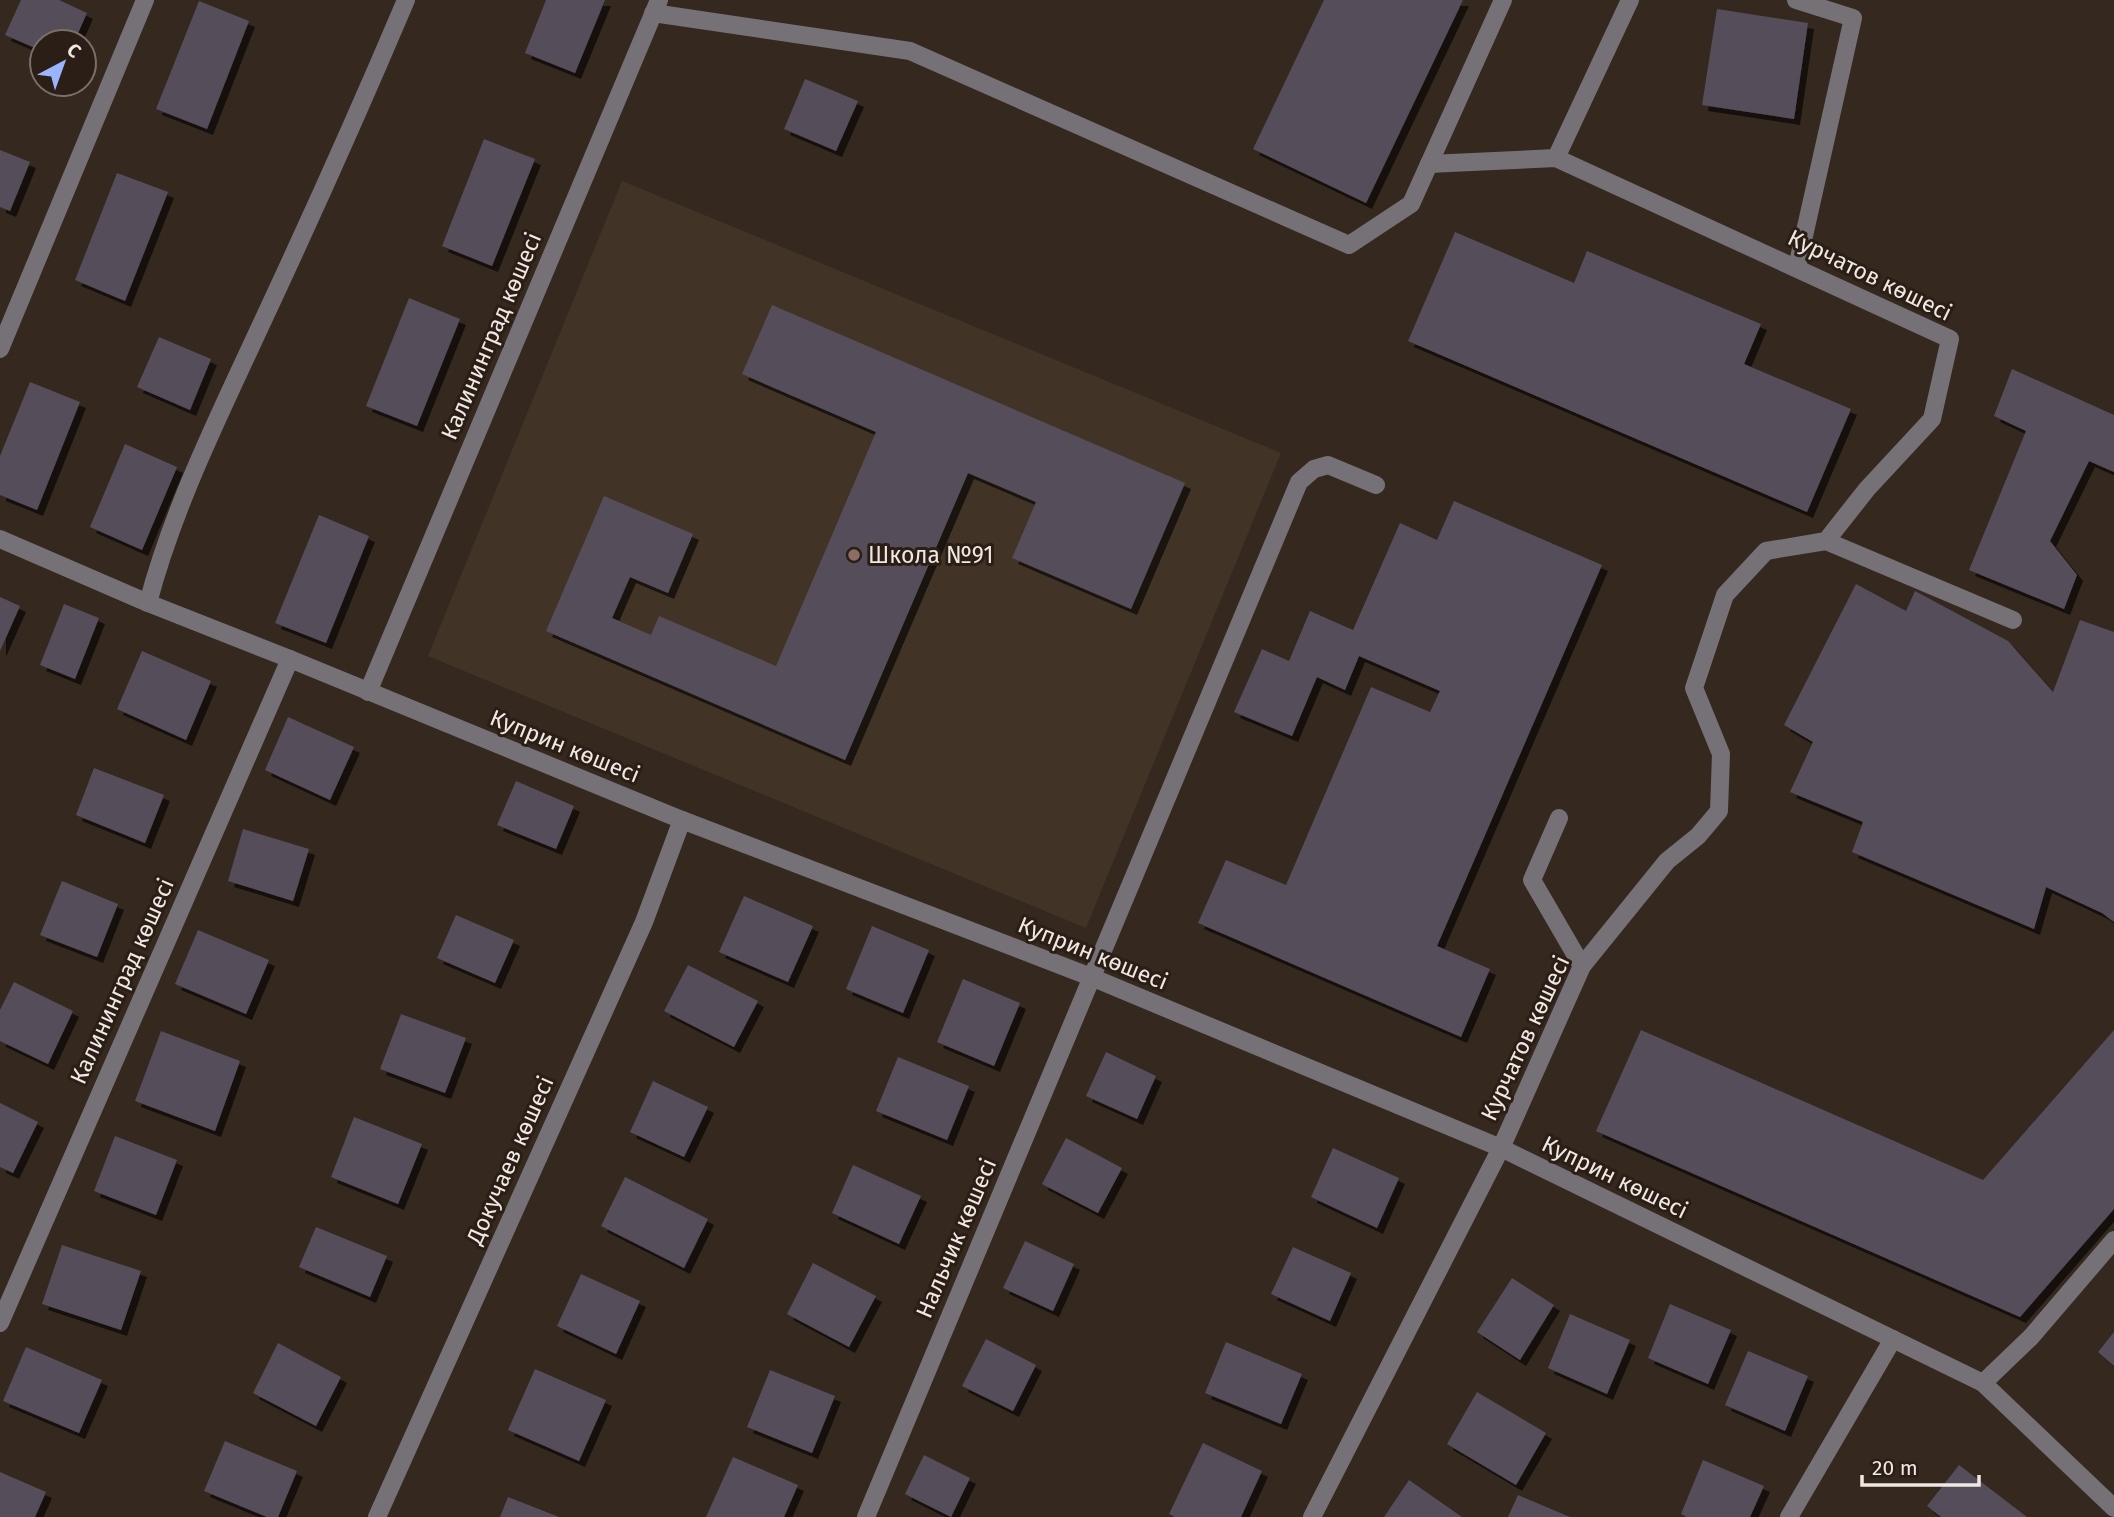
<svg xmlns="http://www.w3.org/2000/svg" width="2114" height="1517" font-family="'Fira Sans',sans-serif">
<defs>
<filter id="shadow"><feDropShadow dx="6" dy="6" stdDeviation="0" flood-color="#0009"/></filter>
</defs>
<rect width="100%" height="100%" fill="#34281f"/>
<!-- education -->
<path fill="#413326" d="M622 181 1281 453 1086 928 428 656Z"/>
<!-- building -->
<g fill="#554d5a" filter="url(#shadow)">
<path d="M21 0H59L87 13 74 42H42V51L5 35Z"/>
<path d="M546 0H605L575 73 525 53Z"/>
<path d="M1324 0H1463L1366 203 1253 149Z"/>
<path d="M199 1 249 21 207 129 156 109Z"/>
<path d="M1717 9 1808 23 1794 119 1702 105Z"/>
<path d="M805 79 858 101 836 151 784 129Z"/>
<path d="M484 139 535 159 492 266 442 246Z"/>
<path d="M0 150 30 162 10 211 0 207Z"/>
<path d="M117 173 168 192 125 301 75 280Z"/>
<path d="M1455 232 1574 283 1587 251 1761 324 1744 364 1851 409 1807 512 1408 341Z"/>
<path d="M409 298 460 319 417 426 366 406Z"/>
<path d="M772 305 1185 483 1131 609 1012 558 1036 502 968 473 845 760 546 631 604 496 693 534 668 593 630 577 612 618 651 635 659 616 776 666 876 432 742 374Z"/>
<path d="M159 337 211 359 190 410 137 387Z"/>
<path d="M2012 369 2114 415V472L2089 461 2050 541 2077 575 2064 609 1969 570 2026 431 1994 416Z"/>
<path d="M30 382 80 402 37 510 0 495V456Z"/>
<path d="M125 444 177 467 142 550 90 527Z"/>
<path d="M1454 501 1602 565 1437 946 1490 969 1461 1037 1198 923 1226 860 1286 885 1371 687 1430 712 1440 691 1359 656 1345 690 1317 677 1292 736 1234 712 1262 649 1289 661 1310 611 1353 630 1400 523 1437 540Z"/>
<path d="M319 515 369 536 326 643 275 623Z"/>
<path d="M1856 584 1906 611 1915 591 2008 641 2053 692 2080 620 2114 632V922L2102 913 2046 887 2034 929 1852 852 1863 822 1790 792 1813 742 1784 725Z"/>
<path d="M0 597 20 606 0 651Z"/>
<path d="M64 604 99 618 75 679 40 665Z"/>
<path d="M142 651 211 681 186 740 117 709Z"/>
<path d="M288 717 354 747 330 800 265 770Z"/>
<path d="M94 768 164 795 145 843 76 815Z"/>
<path d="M516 781 574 806 556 849 497 825Z"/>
<path d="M243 829 309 849 293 901 228 881Z"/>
<path d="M62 881 118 904 97 957 40 935Z"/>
<path d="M744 896 813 926 788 982 719 952Z"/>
<path d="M456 915 514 940 495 983 437 958Z"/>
<path d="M872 926 929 950 903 1013 846 989Z"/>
<path d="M198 930 269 960 246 1014 175 984Z"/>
<path d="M688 965 758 1001 734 1047 664 1011Z"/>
<path d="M963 979 1020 1003 994 1066 937 1042Z"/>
<path d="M14 982 73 1011 48 1064 0 1041V1010Z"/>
<path d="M401 1014 466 1038 445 1093 380 1069Z"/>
<path d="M1641 1030 1983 1180 2114 1030V1209L2020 1317 1596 1131Z"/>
<path d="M161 1031 240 1061 215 1131 135 1101Z"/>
<path d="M1106 1052 1156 1076 1137 1119 1086 1096Z"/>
<path d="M898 1057 969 1086 947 1140 876 1111Z"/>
<path d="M653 1081 708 1107 684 1157 630 1132Z"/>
<path d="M0 1103 38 1122 13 1173 0 1167Z"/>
<path d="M354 1117 422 1144 398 1204 331 1177Z"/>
<path d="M115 1136 177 1160 156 1215 94 1191Z"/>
<path d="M1066 1138 1122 1168 1098 1213 1042 1184Z"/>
<path d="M1333 1148 1399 1178 1377 1228 1311 1197Z"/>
<path d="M853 1165 921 1196 899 1244 832 1213Z"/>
<path d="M625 1177 708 1219 684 1268 601 1226Z"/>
<path d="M316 1227 387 1256 370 1297 299 1267Z"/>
<path d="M1025 1241 1074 1264 1053 1311 1003 1288Z"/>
<path d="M62 1245 141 1271 121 1330 42 1304Z"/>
<path d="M1293 1247 1351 1273 1330 1321 1271 1294Z"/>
<path d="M813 1263 876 1296 849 1347 787 1314Z"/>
<path d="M581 1274 640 1301 616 1354 557 1326Z"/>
<path d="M1512 1278 1554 1305 1520 1360 1477 1332Z"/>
<path d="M1670 1304 1731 1330 1708 1384 1648 1358Z"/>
<path d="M1570 1314 1630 1340 1607 1394 1548 1368Z"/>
<path d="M2114 1332V1366L2098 1352Z"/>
<path d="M986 1339 1036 1365 1013 1411 962 1386Z"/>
<path d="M1226 1342 1302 1374 1281 1424 1205 1393Z"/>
<path d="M278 1343 341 1377 316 1426 253 1393Z"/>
<path d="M26 1347 102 1380 79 1433 3 1401Z"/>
<path d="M1748 1351 1808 1376 1785 1431 1725 1405Z"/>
<path d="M535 1369 606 1400 579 1461 508 1430Z"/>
<path d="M770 1370 835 1396 812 1453 747 1427Z"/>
<path d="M1477 1392 1546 1433 1516 1485 1447 1444Z"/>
<path d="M225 1441 297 1471 278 1517H267L204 1491Z"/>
<path d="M1203 1443 1262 1471 1241 1517H1175L1169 1514Z"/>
<path d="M924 1455 970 1478 951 1517 905 1494Z"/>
<path d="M733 1457 798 1485 784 1517H706Z"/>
<path d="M1703 1460 1764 1486 1750 1517H1687L1681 1514Z"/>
<path d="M1959 1465 2027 1517H1941L1927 1506Z"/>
<path d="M0 1472 46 1492 35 1517H0Z"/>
<path d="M1409 1480 1462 1517H1384Z"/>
<path d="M1518 1495 1570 1517H1508Z"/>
<path d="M508 1497 559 1517H500Z"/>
</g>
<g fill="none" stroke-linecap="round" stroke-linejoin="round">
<!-- minor -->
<g stroke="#757177" stroke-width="18">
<path d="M1796 0 1853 18 1797 267"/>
<path d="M653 13 910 51 1349 245 1411 204 1503 0"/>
<path d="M1556 158 1630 0"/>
<path d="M0 349 145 0"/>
<path d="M0 539 148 603 290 659 682 820 1091 977 1501 1148 1983 1383 2114 1508"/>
<path d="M1826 541 2013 620"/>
<path d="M148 603C173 508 218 418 259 329 310 220 359 111 406 0"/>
<path d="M368 692 659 0"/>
<path d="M1559 818 1532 880 1582 966"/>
<path d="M0 1323 290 659"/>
<path d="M1983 1383 2031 1337 2114 1240"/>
<path d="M377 1517 644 922 682 820"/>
<path d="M866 1517 1299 482 1314 469 1328 465 1376 485"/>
<path d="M1312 1517 1501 1148 1582 966 1667 861 1698 836 1719 811 1721 754 1694 688 1725 595 1766 551 1826 541 1867 489 1932 419 1950 339 1556 158 1429 164"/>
<path d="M1789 1517 1893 1339"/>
</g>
</g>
<!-- markers -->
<circle fill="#8d6e63" stroke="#2a1e16" stroke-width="2.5" cx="854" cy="555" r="7"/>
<g text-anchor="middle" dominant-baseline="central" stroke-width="6" stroke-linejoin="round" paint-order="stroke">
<!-- street labels -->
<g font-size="23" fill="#f0e8e3" stroke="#2a1e16">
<text transform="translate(1870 275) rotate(26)">Курчатов көшесі</text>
<text transform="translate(491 336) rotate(-67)">Калининград көшесі</text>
<text transform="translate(565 746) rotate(22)">Куприн көшесі</text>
<text transform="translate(1093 953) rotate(22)">Куприн көшесі</text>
<text transform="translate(122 981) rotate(-66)">Калининград көшесі</text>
<text transform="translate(1525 1038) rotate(-65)">Курчатов көшесі</text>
<text transform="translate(510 1160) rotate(-66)">Докучаев көшесі</text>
<text transform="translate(1615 1177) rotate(26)">Куприн көшесі</text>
<text transform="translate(956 1238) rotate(-67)">Нальчик көшесі</text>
</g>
<!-- poi labels -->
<g font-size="23" fill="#f0e8e3" stroke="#2a1e16" text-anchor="start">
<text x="868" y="555">Школа №91</text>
</g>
</g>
<!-- north arrow -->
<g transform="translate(63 63) rotate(41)"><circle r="33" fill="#2a1e16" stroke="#796f68" stroke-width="2"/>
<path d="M0-5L12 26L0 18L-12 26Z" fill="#9ab5fd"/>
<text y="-10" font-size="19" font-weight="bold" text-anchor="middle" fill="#f0e8e3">С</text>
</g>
<!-- scale -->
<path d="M1862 1475v10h117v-10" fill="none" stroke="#f0e8e3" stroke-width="3.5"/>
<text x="1872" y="1475" font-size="21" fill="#f0e8e3" stroke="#2a1e16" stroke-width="5" paint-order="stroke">20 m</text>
</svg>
